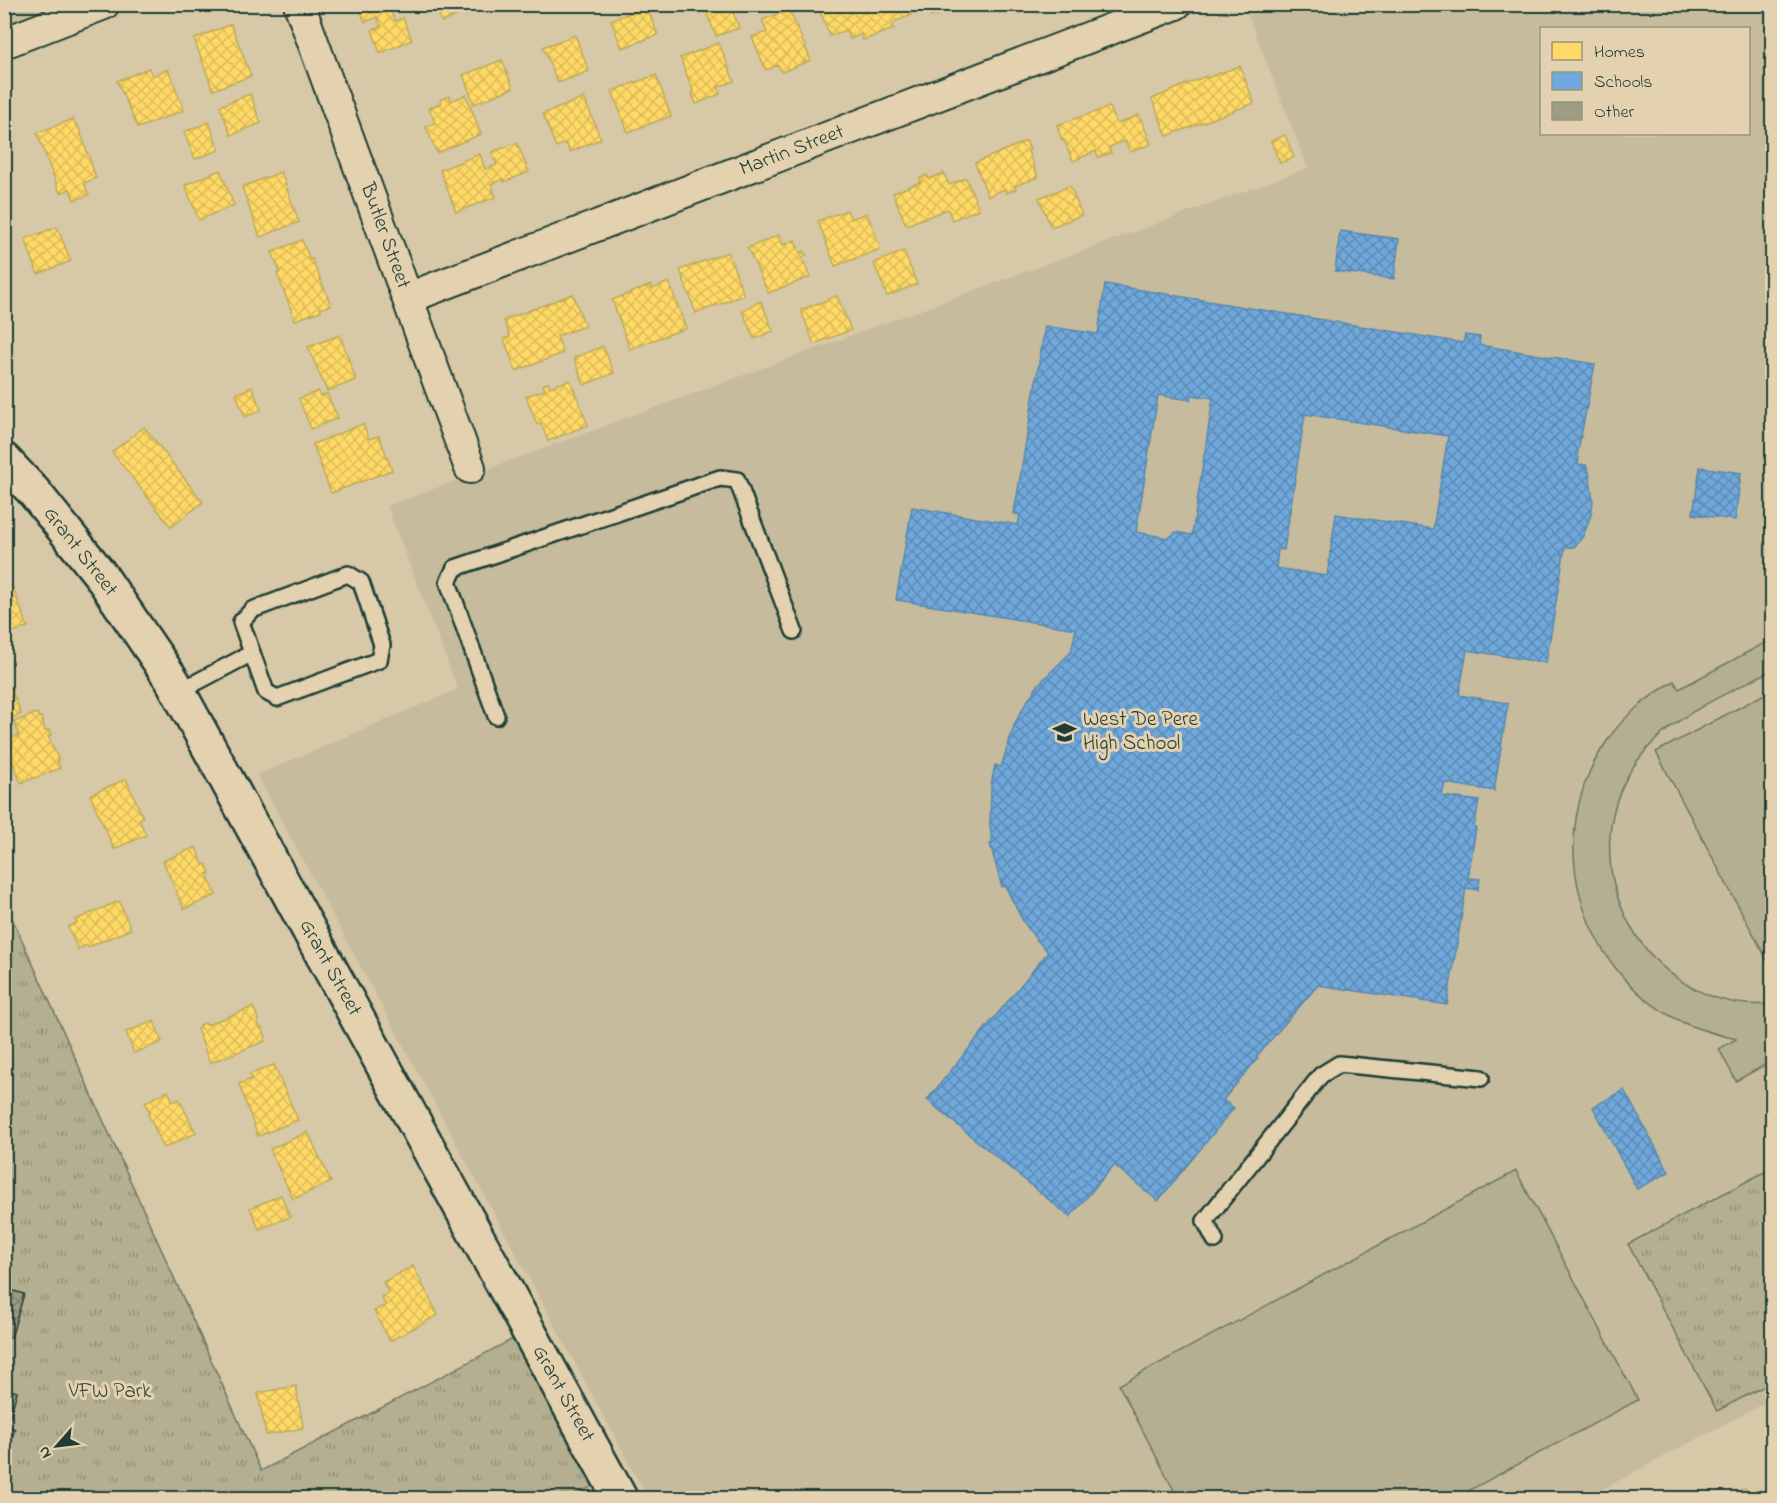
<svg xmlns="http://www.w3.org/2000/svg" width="1777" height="1503" font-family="'Indie Flower',sans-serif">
<defs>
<pattern id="grass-tufts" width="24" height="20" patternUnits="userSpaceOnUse" patternTransform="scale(1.5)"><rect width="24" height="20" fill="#b5af92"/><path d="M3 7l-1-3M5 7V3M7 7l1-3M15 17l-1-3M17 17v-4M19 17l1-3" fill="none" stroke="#939078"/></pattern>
<pattern id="homes-cross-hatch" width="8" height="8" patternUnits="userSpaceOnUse" patternTransform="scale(1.5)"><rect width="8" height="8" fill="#ffd966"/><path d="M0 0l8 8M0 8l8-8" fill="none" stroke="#dabb59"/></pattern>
<pattern id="schools-cross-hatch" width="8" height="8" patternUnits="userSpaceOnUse" patternTransform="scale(1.5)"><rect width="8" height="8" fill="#6fa8dc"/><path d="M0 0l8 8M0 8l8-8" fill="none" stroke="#5b8ab3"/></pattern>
<pattern id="building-cross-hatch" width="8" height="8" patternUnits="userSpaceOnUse" patternTransform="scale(1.5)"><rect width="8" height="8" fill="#9e9d83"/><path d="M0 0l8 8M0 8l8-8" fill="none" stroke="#80816c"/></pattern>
</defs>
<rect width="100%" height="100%" fill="#d7c8a8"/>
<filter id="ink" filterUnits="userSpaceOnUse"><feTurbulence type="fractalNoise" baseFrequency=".0167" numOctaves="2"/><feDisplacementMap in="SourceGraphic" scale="12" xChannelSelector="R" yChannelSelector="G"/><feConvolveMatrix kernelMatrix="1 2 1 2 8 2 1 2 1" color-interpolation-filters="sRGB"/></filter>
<g filter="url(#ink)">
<!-- built -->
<g fill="#c6bb9d" fill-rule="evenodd">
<path d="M5 5H104L5 43Z"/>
<path d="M1244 5H1765L1772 23V1399L1586 1498H648L257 775 458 689 387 506 1308 168ZM1542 28H1748V134H1542Z"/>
</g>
<!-- grass -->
<g fill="url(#grass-tufts)" stroke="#6a7663" stroke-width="1.5">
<path d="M4 900 261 1471 528 1331 609 1479 567 1498H5Z"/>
<path d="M1772 1168V1382L1717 1411 1628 1244Z"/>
</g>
<!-- pitch -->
<g fill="#b5af92" stroke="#6a7663" stroke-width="1.5">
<path d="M1772 639V670C1725 695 1670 716 1638 760 1563 862 1646 1015 1772 1004V1061L1736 1081 1719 1049 1736 1039C1717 1034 1698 1030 1680 1021 1578 970 1541 835 1607 741 1624 715 1648 697 1674 681L1679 689Z"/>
<path d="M1772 690V969L1656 752Z"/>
<path d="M1516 1171 1638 1400 1455 1498H1178L1119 1385Z"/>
</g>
<!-- homes -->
<g fill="url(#homes-cross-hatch)" stroke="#bcaa57" stroke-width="1.5">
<path d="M358 4H411L391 12 395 21 403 18 412 40 380 53 372 30 381 27 377 17 365 22Z"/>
<path d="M434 4H453L458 15 442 22Z"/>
<path d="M718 4H730L739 28 716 36 705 9Z"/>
<path d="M817 4H907L911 15 892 23 894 29 863 40 861 34 850 39 846 30 830 36Z"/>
<path d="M926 4H960V5L931 17Z"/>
<path d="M647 7 658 35 622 48 611 20Z"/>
<path d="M789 10 811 60 782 72 778 65 766 70 752 37 767 32 762 20Z"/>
<path d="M231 24 251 76 213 90 194 39Z"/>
<path d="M575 35 589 71 558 83 543 47Z"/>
<path d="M719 43 734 81 718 87 720 94 696 104 692 93H694L680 58Z"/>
<path d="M502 60 513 88 474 104 463 75Z"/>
<path d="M1240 66 1254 103 1167 136 1152 99 1206 76 1207 78Z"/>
<path d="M149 68 152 76 168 69 184 110 138 128 117 81Z"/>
<path d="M656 75 671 116 628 132 612 91Z"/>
<path d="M250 94 261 123 231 135 220 106Z"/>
<path d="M466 95 481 134 437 153 426 127 435 123 429 108 441 103 440 100 449 96 451 101Z"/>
<path d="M584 98 601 139 570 152 566 143 556 147 543 114Z"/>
<path d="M1110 107 1117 124 1139 115 1151 144 1130 152 1125 141 1109 147 1111 153 1098 157 1096 151 1073 161 1064 140 1062 141 1057 125Z"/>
<path d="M73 119 76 126 78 125 96 178 84 183 89 195 74 200 70 189 60 193 37 133Z"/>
<path d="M209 122 219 150 195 159 184 132Z"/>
<path d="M1285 135 1294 157 1280 163 1271 141Z"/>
<path d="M1026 141 1030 150 1028 151 1038 177 1015 186 1016 189 1007 193 1005 189 988 196 975 163Z"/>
<path d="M517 143 529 172 504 182 503 179 491 184 496 197 456 212 440 170 480 154 485 169 497 165 492 152Z"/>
<path d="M220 170 234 205 199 220 185 185Z"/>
<path d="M281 172 299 222 260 237 242 187Z"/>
<path d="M944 173 949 185 966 178 979 209 952 220 948 209 906 225 893 193 921 182 920 178 927 175 929 179Z"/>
<path d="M1070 186 1082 215 1051 227 1039 198Z"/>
<path d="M847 210 851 219 867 213 881 249 835 266 818 221Z"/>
<path d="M57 227 71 261 38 274 25 239Z"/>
<path d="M779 235 783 245 795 240 800 253 804 251 806 255 802 257 810 277 768 293 748 248Z"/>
<path d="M302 240 310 260 312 259 331 305 320 309 321 311 295 320 277 273 280 272 272 252Z"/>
<path d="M904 251 917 284 887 296 874 263Z"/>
<path d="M728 252 744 295 696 313 680 270Z"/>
<path d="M669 282 686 328 630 349 612 300 651 285 652 289Z"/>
<path d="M573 294 585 326 557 336 563 353 516 371 504 339 510 337 504 320Z"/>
<path d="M837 296 851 330 814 344 801 310Z"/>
<path d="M761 301 773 331 754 339 742 310Z"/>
<path d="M340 335 356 380 327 391 308 347Z"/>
<path d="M603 346 614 373 584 385 574 358Z"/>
<path d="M570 380 588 425 548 441 541 423 537 425 526 396 545 390 543 385 548 383 550 387Z"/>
<path d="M252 387 261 410 245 417 236 394Z"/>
<path d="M318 391 320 396 327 394 338 418 311 429 299 399Z"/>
<path d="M363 424 369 439 379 436 392 470 331 493 313 444Z"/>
<path d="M144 427 203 502 171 527 112 452Z"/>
<path d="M10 581 28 627 4 635V583Z"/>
<path d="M11 688 21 714 4 721V691Z"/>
<path d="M37 713 39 717H41L45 731 49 730 51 735 48 736 59 761H57L60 768 21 783 5 741 19 735 14 722Z"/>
<path d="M126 779 143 817 139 819 146 835 114 849 90 795Z"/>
<path d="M196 847 203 865 206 864 210 873 207 874 216 895 184 909 163 861Z"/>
<path d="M119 901 131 929 88 947 87 945 78 949 68 927 77 923 75 920Z"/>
<path d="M253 1007 259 1020H257L260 1028H262L266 1037 264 1038 265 1041 210 1063 197 1029 200 1027 199 1025 205 1023 206 1025Z"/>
<path d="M154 1021 162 1042 134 1053 126 1032Z"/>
<path d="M274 1065 298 1120 258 1136 239 1084 252 1079 250 1074Z"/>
<path d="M168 1091 173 1102 179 1099 196 1133 164 1148 148 1114 150 1113 145 1102Z"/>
<path d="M308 1132 331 1182 293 1199 270 1149Z"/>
<path d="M281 1195 290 1217 259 1229 250 1208Z"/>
<path d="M413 1266 438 1315 390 1341 374 1311 386 1305 381 1297 389 1293 383 1282Z"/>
<path d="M296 1386 303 1428 266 1435 258 1393Z"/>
<path d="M1745 1488 1751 1498H1726Z"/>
</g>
<!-- schools -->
<g fill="url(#schools-cross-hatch)" stroke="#5788aa" stroke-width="1.5" fill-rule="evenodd">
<path d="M1340 231 1399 239 1394 279 1335 271Z"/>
<path d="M1105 284 1463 343 1465 335 1480 337 1479 345 1595 364 1577 456 1579 457 1578 464 1586 465 1589 472 1593 501 1591 515 1583 536 1574 547H1565L1546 663 1467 650 1459 695 1508 703 1494 791 1445 783 1442 796 1479 801 1474 827 1476 828 1468 878 1480 879 1478 890 1466 888 1447 1005 1318 985 1256 1057 1258 1058 1223 1100 1234 1108 1158 1201 1114 1165 1070 1217 927 1100 1048 952 1035 938 1023 921 1005 886 1002 887 990 844H992L990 824 991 785 995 765 1001 767 1015 723 1026 703 1039 684 1071 652 1076 629 896 600 912 507 1018 525 1020 515 1014 514 1045 326 1098 334ZM1158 395 1190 400 1192 395 1213 398 1192 535 1176 532 1168 538 1136 532ZM1305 414 1448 436 1433 529 1336 514 1327 576 1276 568 1278 549 1284 550Z"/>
<path d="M1700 467 1741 473 1735 520 1693 514Z"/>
<path d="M1624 1090 1669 1172 1637 1189 1593 1107Z"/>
</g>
<!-- building -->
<g fill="url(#building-cross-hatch)" stroke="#1f3d34" stroke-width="1.5">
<path d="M4 1288 24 1294 11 1338 4 1336Z"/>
<path d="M4 1388 17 1392 7 1426 15 1429 10 1443 4 1441Z"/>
</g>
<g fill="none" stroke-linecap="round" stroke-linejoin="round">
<defs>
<g id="lane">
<path d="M348 574 361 582 382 645 379 660 277 698 266 692 241 622 252 610Z"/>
<path d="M178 692 252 653"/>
<path d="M496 716 448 582 455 568 720 478 737 480 794 631"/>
<path d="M1215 1240 1205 1221 1321 1075 1339 1064 1481 1078"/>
</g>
<g id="street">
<path d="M299 4 470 468"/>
<path d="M4 43 104 4"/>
<path d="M408 298 1176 4"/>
</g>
<path id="secondary" d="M4 460 34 492 99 573 172 680 620 1498"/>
</defs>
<!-- lane casing -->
<use href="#lane" stroke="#1f3d34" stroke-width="20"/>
<!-- street casing -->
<use href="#street" stroke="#1f3d34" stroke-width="34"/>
<!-- secondary casing -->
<use href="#secondary" stroke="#1f3d34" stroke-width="38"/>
<!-- lane -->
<use href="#lane" stroke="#e3d1af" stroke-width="15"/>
<!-- street -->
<use href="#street" stroke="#e3d1af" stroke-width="30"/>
<!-- secondary -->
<use href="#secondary" stroke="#e3d1af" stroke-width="33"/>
</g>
</g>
<!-- icons -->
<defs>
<symbol id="school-bare" viewBox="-9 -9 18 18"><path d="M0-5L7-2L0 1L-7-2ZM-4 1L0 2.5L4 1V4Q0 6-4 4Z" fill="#1f3d34" stroke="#e3d1af" stroke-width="2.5" paint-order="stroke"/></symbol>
</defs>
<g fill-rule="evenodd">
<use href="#school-bare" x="1048" y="716" width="33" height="33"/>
</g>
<g text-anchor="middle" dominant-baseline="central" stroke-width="6" stroke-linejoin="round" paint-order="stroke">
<!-- street labels -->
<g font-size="21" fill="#1f3d34" stroke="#e3d1af">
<text transform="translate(792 151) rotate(-21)">Martin Street</text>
<text transform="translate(385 236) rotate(70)">Butler Street</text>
<text transform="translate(80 552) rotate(52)">Grant Street</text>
<text transform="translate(330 968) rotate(61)">Grant Street</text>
<text transform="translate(563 1394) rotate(61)">Grant Street</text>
</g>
<!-- poi labels -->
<g font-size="21" fill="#1f3d34" stroke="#e3d1af" text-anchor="start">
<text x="1083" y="720">West De Pere<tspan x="1083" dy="24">High School</tspan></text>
</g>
<!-- park labels -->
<g font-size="21" fill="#2e483d" stroke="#e3d1af">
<text x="110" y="1392">VFW Park</text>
</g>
</g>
<!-- margin -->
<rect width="1777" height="1503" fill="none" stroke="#e3d1af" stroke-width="24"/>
<rect x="12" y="12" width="1753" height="1479" fill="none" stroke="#1f3d34" stroke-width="2" filter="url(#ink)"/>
<!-- legend -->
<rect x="1540" y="27" width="210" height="108" fill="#e3d1af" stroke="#95967e" stroke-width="1.5"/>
<rect x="1552" y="42" width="30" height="18" fill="#ffd966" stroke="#95967e" stroke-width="1.5"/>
<text x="1594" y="57" font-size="18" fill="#1f3d34">Homes</text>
<rect x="1552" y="72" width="30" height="18" fill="#6fa8dc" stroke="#95967e" stroke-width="1.5"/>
<text x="1594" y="87" font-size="18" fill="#1f3d34">Schools</text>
<rect x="1552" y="102" width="30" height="18" fill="#9e9d83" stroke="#95967e" stroke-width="1.5"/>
<text x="1594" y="117" font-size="18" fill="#1f3d34">Other</text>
<!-- north arrow -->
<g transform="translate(57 1446) rotate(242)" stroke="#e3d1af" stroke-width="4.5" paint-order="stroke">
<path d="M0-4.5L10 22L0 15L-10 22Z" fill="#1f3d34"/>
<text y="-9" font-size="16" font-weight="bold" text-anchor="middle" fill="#1f3d34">N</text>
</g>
</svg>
